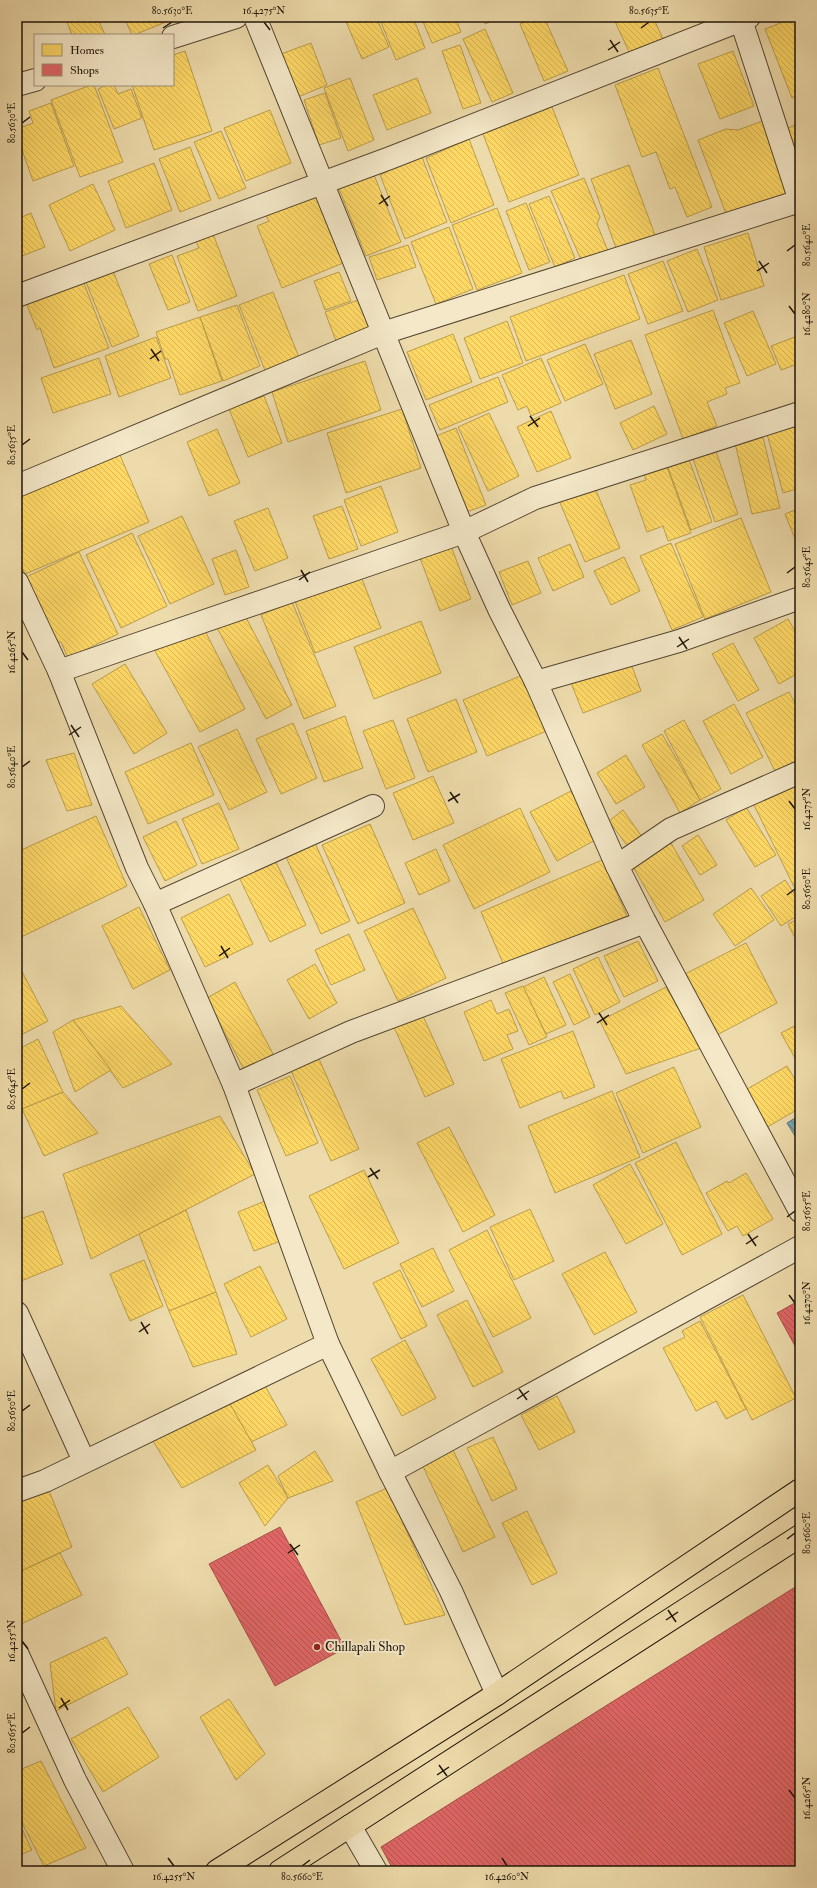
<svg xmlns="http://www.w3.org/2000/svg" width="817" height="1888" font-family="'IM FELL Double Pica',serif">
<defs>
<pattern id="homes-back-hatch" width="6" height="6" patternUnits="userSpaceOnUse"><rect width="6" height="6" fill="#ffd966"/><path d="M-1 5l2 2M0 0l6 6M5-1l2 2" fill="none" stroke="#dab957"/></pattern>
<pattern id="shops-back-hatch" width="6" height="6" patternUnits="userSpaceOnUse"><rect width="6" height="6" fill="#e06666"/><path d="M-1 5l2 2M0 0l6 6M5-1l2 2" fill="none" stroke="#b55352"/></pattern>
<pattern id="public-back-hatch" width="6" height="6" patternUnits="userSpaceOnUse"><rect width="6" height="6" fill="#76a5af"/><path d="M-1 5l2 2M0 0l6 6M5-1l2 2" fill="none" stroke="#60858d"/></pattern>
</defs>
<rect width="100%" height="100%" fill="#eedbab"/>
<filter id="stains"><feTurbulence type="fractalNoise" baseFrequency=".005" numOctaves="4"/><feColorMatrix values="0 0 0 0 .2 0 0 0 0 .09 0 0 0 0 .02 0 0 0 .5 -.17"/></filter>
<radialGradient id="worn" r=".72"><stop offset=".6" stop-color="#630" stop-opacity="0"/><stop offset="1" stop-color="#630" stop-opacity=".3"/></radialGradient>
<!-- homes -->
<g fill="url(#homes-back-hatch)" stroke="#bc9e4a">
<path d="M65 17H97L105 35H72Z"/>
<path d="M124 17H178L134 35H132Z"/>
<path d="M344 17H376L389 47 362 59Z"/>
<path d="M379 17H413L425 48 396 60Z"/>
<path d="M421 17H455L461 32 432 43Z"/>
<path d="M482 17H504L485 24Z"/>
<path d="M537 17H544L568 71 544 81 520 24Z"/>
<path d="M613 17H653L663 39 630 54Z"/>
<path d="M796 17H800V94L792 98 765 29Z"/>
<path d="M485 29 513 93 492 102 463 39Z"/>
<path d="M311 43 327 85 298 97 281 54Z"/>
<path d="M460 45 481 103 463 109 442 51Z"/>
<path d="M185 51 212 131 154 150 132 85H173V55Z"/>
<path d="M733 51 754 106 720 119 698 64Z"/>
<path d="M658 68 712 207 687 217 675 187 670 189 656 152 642 157 615 85Z"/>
<path d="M350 78 374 140 348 151 324 88Z"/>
<path d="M417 78 431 113 387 130 373 95Z"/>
<path d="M91 85H94L123 162 80 177 51 100Z"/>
<path d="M106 85H114L118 94 131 89 142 118 114 129 98 89Z"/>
<path d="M325 93 341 138 319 145 304 100Z"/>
<path d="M51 103 74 166 33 181 17 136V129L33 123 29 111Z"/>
<path d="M552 107 579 175 509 202 483 134Z"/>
<path d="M270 110 291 163 246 181 224 128Z"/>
<path d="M768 119 796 194 728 219 698 140 726 129 738 130Z"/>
<path d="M800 123V174L783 130Z"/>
<path d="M221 131 246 188 219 199 194 142Z"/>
<path d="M469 139 494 205 451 223 426 158Z"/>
<path d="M190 147 211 200 180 212 159 159Z"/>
<path d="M422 157 447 222 405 239 380 175 387 172 385 167Z"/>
<path d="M154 163 172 210 126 228 108 181Z"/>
<path d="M629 165 655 235 616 248 591 179Z"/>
<path d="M374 175 401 242 366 256 339 189Z"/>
<path d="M584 178 600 217 597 224 608 251 582 262 551 191Z"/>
<path d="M93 184 115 230 70 251 49 205Z"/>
<path d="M321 192 348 261 282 288 257 226 269 221 266 215Z"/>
<path d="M549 196 575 258 555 267 529 204Z"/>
<path d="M526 203 550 262 529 270 506 211Z"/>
<path d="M497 208 522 273 477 290 452 225Z"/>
<path d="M31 213 45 247 17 258V219Z"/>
<path d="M449 227 473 289 436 304 411 242Z"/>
<path d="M748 233 764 286 721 300 704 247Z"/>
<path d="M213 234 237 296 198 311 177 256 199 248 196 241Z"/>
<path d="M408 245 416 267 377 280 369 257Z"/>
<path d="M697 249 718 300 688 312 667 261Z"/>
<path d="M172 255 190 302 168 310 149 264Z"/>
<path d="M663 261 683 311 648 324 628 274Z"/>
<path d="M113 271 139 336 112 347 86 282Z"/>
<path d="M339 272 351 301 325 310 314 281Z"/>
<path d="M624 275 640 319 526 361 510 317Z"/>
<path d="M83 281 109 348 54 368 40 328 37 330 25 300Z"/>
<path d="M273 292 300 360 266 373 239 305Z"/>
<path d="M361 299 373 333 338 346 325 312Z"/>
<path d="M237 305 260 366 223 381 200 317Z"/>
<path d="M713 310 740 383 725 388 727 394 707 402 717 426 683 439 645 335Z"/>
<path d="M753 311 776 364 747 376 724 323Z"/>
<path d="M200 317 222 381 180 395 168 359H165L156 332Z"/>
<path d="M507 321 523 363 480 379 464 338Z"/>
<path d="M453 334 472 382 426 400 407 352Z"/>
<path d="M800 335V363L781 370 771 346Z"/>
<path d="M156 337 171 378 119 397 105 356Z"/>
<path d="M631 340 652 394 615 409 594 354Z"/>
<path d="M585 344 603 384 565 401 547 360Z"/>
<path d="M99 358 111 394 53 413 41 378Z"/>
<path d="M541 358 561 403 531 416 527 406 518 410 502 375Z"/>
<path d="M365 361 381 410 288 442 272 392Z"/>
<path d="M498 377 508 402 440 430 429 405Z"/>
<path d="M264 396 282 443 248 457 229 409Z"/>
<path d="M654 406 667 434 633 450 620 423Z"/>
<path d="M402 409 421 468 346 493 327 433Z"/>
<path d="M551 411 571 458 537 472 517 427Z"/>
<path d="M489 413 519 476 488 491 458 427Z"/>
<path d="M800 421V488L783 493 766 430Z"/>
<path d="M456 428 486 505 461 514 431 438Z"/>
<path d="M217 429 240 483 209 496 187 442Z"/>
<path d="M762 433 780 508 752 514 734 439Z"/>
<path d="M116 446 149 522 25 574 17 556V488Z"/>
<path d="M715 449 738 514 715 522 692 456Z"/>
<path d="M688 457 712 522 691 530 667 465Z"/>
<path d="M666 464 691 533 668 541 663 526 647 532 630 485 646 480 643 472Z"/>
<path d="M593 483 620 548 585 562 558 498Z"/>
<path d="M381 486 398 532 361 546 344 500Z"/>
<path d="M342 506 358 549 329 559 313 516Z"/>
<path d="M268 508 288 558 255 571 234 521Z"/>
<path d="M800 508V551L785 514Z"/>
<path d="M182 516 214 584 170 604 138 536Z"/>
<path d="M741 518 771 592 705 619 675 544Z"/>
<path d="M132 533 167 606 121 628 86 555Z"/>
<path d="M671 543 703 617 672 630 640 556Z"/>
<path d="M570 544 584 577 553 591 538 558Z"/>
<path d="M451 546 471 599 440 611 420 558Z"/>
<path d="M236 550 249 587 225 595 212 559Z"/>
<path d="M79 552 118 634 68 658 61 642 53 643 22 579Z"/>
<path d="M624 557 640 591 611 605 594 571Z"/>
<path d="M528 561 541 593 512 605 499 572Z"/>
<path d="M359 571 381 628 315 653 293 596Z"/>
<path d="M292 602 336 706 304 719 261 615Z"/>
<path d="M242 610 292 705 266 719 215 624Z"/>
<path d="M788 619 800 640V672L779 684 754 638Z"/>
<path d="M421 621 441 673 374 699 354 647Z"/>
<path d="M202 625 245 709 200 732 155 651Z"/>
<path d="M733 643 759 690 738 701 712 654Z"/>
<path d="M629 658 641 691 583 713 570 680Z"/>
<path d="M125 664 167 733 134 754 92 684Z"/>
<path d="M525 674 549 730 487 756 463 700Z"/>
<path d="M789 692 800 713V759L775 771 746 713Z"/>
<path d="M456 699 477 752 428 772 407 719Z"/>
<path d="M734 704 763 757 731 774 703 721Z"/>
<path d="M345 716 363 768 324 782 306 731Z"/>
<path d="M393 720 415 778 386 789 363 731Z"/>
<path d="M684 720 721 789 700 800 664 731Z"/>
<path d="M293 723 317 778 281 794 256 739Z"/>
<path d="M237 729 267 792 229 810 198 747Z"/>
<path d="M662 734 700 800 680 813 642 745Z"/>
<path d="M191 743 214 795 148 824 125 772Z"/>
<path d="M74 753 92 805 67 811 46 760Z"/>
<path d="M626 755 645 787 616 804 597 773Z"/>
<path d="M433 776 454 823 413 840 393 793Z"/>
<path d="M793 780 800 794V899L752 801Z"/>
<path d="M571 791 597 839 557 861 530 812Z"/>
<path d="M219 803 239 849 202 864 182 819Z"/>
<path d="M746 807 776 855 755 867 726 820Z"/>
<path d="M520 808 550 872 474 909 443 845Z"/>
<path d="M623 810 645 841 631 851 609 821Z"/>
<path d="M96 816 127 886 17 939V852Z"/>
<path d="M176 821 197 865 165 881 143 837Z"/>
<path d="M370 824 405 903 358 924 322 845Z"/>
<path d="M698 835 717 865 700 875 682 846Z"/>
<path d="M315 843 350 921 321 934 286 857Z"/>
<path d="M671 843 704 900 665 922 632 865Z"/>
<path d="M436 849 450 881 419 895 405 863Z"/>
<path d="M274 858 306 925 270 942 238 875Z"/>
<path d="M602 860 627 916 505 968 481 912Z"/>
<path d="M785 880 800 902V914L781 926 761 896Z"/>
<path d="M751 888 774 920 735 946 713 914Z"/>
<path d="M229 894 253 944 205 967 181 918Z"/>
<path d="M139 907 170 970 133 989 102 926Z"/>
<path d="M413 908 446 978 398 1001 364 931Z"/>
<path d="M800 918V948L788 924Z"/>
<path d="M349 934 365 970 331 985 315 950Z"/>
<path d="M638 941 658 981 624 997 604 956Z"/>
<path d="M746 943 777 1003 715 1036 683 975Z"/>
<path d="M598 957 620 1002 595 1015 573 969Z"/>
<path d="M17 962 48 1021 17 1037Z"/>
<path d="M315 964 337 1003 309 1019 287 980Z"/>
<path d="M570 974 590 1017 574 1025 553 982Z"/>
<path d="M544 977 566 1025 546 1034 523 987Z"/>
<path d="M235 982 273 1054 244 1070 207 998Z"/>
<path d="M523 986 547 1037 529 1045 505 993Z"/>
<path d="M666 987 701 1048 626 1074 600 1021Z"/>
<path d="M491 1000 497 1014 509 1009 518 1031 507 1035 513 1049 484 1061 464 1012Z"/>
<path d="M121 1006 172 1064 123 1088 73 1020Z"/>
<path d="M422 1014 454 1084 425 1097 394 1027Z"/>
<path d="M73 1020 111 1070 75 1092 53 1032Z"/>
<path d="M800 1023V1067L781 1033Z"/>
<path d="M573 1031 595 1087 564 1099 561 1091 520 1108 501 1059Z"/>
<path d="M38 1039 63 1092 22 1109 17 1098V1050Z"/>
<path d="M319 1059 359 1149 331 1161 291 1071Z"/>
<path d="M787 1066 800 1088V1108L764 1129 742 1092Z"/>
<path d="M674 1067 701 1127 643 1153 616 1093Z"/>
<path d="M290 1076 318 1143 286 1156 257 1090Z"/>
<path d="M612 1091 640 1157 555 1193 528 1126Z"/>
<path d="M63 1092 98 1133 44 1156 22 1109Z"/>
<path d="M220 1116 255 1174 91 1259 63 1174Z"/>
<path d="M449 1127 495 1215 463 1232 417 1143Z"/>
<path d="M676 1142 722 1234 682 1255 635 1163Z"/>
<path d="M630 1164 663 1224 626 1244 593 1185Z"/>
<path d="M364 1170 399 1243 344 1269 309 1196Z"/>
<path d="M746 1173 773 1219 743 1236 737 1226 728 1231 706 1193 727 1181 729 1183Z"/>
<path d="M270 1199 286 1239 254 1251 238 1212Z"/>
<path d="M530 1209 554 1261 514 1280 490 1227Z"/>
<path d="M186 1210 216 1292 169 1311 139 1234Z"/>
<path d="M43 1211 63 1264 21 1281 17 1270V1220Z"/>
<path d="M487 1230 531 1318 493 1337 449 1250Z"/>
<path d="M433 1248 454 1291 422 1307 400 1264Z"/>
<path d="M605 1252 637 1312 594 1335 562 1274Z"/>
<path d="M144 1260 163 1306 130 1321 110 1274Z"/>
<path d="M260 1266 287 1319 251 1337 224 1284Z"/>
<path d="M400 1270 427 1326 401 1339 373 1283Z"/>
<path d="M216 1292 237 1354 193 1367 169 1311Z"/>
<path d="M743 1295 796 1398 752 1420 700 1317Z"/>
<path d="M467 1300 503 1372 473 1387 437 1315Z"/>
<path d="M700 1321 746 1409 726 1419 716 1401 696 1411 663 1348 685 1337 682 1331Z"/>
<path d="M405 1340 436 1398 402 1416 371 1359Z"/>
<path d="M264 1384 287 1425 251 1442 224 1393Z"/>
<path d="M224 1393 256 1450 182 1488 153 1441Z"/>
<path d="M557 1396 575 1432 539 1450 521 1415Z"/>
<path d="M493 1437 517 1489 492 1501 467 1448Z"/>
<path d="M452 1448 495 1537 463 1552 421 1462Z"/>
<path d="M315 1451 333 1481 288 1498 278 1476Z"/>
<path d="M268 1465 288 1498 265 1526 239 1483Z"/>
<path d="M45 1481 72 1547 17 1573V1491Z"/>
<path d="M387 1488 445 1615 405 1625 356 1502Z"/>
<path d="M527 1511 557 1573 532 1585 502 1523Z"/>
<path d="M60 1553 82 1595 17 1626V1573Z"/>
<path d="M106 1637 128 1674 56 1711 50 1663Z"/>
<path d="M229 1699 265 1754 236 1780 200 1717Z"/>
<path d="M128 1707 159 1757 103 1792 71 1739Z"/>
<path d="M800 1717V1871H767L710 1756Z"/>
<path d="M41 1761 86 1848 44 1866 17 1813V1771Z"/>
<path d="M17 1818 32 1850 17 1856Z"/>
</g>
<!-- shops -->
<g fill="url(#shops-back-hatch)" stroke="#a64e4a">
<path d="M800 1300V1355L777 1313Z"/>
<path d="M280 1527 345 1648 275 1686 209 1564Z"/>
<path d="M800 1584V1871H394L381 1847Z"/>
</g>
<!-- public -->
<path fill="url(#public-back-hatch)" stroke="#5c7a7d" d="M800 1115V1144L787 1123Z"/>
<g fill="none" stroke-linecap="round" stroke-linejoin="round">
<defs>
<g id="minor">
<path d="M255 17 464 532 499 609 536 682 617 866 645 922 800 1211"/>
<path d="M740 17 800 201"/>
<path d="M173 37 236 17"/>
<path d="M17 85 35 80"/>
<path d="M17 296 390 158 749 17"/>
<path d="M17 486 383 333 800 201"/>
<path d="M17 582 59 671 137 868 155 904 234 1085 328 1344"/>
<path d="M59 671 464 532 535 498 800 413"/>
<path d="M536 682 679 641 800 598"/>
<path d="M617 866 671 829 800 772"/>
<path d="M155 904 373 806"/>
<path d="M234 1085 351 1032 645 922"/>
<path d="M17 1313 84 1461"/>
<path d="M390 1472 800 1247"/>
<path d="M17 1491 45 1481 328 1344 390 1472 451 1591 497 1694"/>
<path d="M17 1653 75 1780 123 1871"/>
<path d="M350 1826 376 1871"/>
</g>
<g id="major">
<path d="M217 1871 497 1694 800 1490"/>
<path d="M280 1871 800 1536"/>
</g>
</defs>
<!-- minor casing -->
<use href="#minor" stroke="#534632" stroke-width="24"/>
<!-- major casing -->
<use href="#major" stroke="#1f1509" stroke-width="24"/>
<!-- minor -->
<use href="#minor" stroke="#f4e8c8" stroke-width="22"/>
<!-- major -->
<use href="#major" stroke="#eedbab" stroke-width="22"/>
</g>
<!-- ticks -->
<path fill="none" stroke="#1f1509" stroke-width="1.5" d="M264 22 270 30M163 28 172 22M641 28 649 22M610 40 618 52M608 50 620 42M22 123 30 117M381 195 388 206M379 204 390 196M787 251 795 245M759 261 767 273M757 271 769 263M789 306 795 314M151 349 159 361M150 359 161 351M530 416 538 427M528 426 540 418M22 445 30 439M301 570 308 582M787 573 795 567M299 580 310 572M679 637 687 649M677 647 689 639M22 652 28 660M71 725 79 737M69 735 81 727M22 767 30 761M450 792 458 803M448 801 460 794M789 801 795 809M787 895 795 889M221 946 228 958M219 956 230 948M599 1013 607 1025M597 1023 609 1015M22 1089 30 1083M370 1168 378 1179M368 1177 380 1170M787 1217 795 1211M748 1234 756 1246M746 1244 758 1236M789 1295 795 1303M141 1322 148 1334M139 1332 150 1324M519 1389 527 1400M517 1399 529 1391M22 1411 30 1405M787 1539 795 1533M290 1544 298 1555M288 1553 300 1545M668 1610 676 1622M666 1620 678 1612M22 1641 28 1649M61 1698 68 1710M59 1708 70 1700M22 1733 30 1727M439 1765 447 1776M437 1775 449 1767M789 1790 795 1798M168 1858 174 1866M502 1858 507 1866M302 1866 310 1860"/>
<!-- markers -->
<circle fill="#8f2418" stroke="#f4e8c8" stroke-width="1.5" cx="317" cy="1647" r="4"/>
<g text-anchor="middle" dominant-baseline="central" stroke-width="4" stroke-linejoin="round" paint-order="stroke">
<!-- poi labels -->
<g font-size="13" fill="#1f1509" stroke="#f4e8c8" text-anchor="start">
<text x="325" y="1647">Chillapali Shop</text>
</g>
</g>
<!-- margin -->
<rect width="817" height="1888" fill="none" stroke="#eedbab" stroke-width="44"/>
<!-- legend -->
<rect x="34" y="34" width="140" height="52" fill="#f4e8c8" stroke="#9f947c"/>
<rect x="42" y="44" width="20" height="12" fill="#ffd966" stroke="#9f947c"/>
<text x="70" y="54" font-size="12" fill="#1f1509">Homes</text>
<rect x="42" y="64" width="20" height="12" fill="#e06666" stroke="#9f947c"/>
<text x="70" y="74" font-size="12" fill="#1f1509">Shops</text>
<rect x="22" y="22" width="773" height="1844" fill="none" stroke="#1f1509" stroke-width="1.5"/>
<g font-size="10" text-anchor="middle" fill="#1f1509">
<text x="172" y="14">80.5630°E</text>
<text x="264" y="14">16.4275°N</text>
<text x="649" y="14">80.5635°E</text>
<text transform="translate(11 123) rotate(-90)" y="4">80.5630°E</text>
<text transform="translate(806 245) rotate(-90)" y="4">80.5640°E</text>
<text transform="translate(806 314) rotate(-90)" y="4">16.4280°N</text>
<text transform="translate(11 445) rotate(-90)" y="4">80.5635°E</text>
<text transform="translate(806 567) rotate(-90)" y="4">80.5645°E</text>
<text transform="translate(11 652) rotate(-90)" y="4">16.4265°N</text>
<text transform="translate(11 767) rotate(-90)" y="4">80.5640°E</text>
<text transform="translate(806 809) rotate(-90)" y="4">16.4275°N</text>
<text transform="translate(806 889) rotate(-90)" y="4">80.5650°E</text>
<text transform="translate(11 1089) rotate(-90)" y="4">80.5645°E</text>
<text transform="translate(806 1211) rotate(-90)" y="4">80.5655°E</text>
<text transform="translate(806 1303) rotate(-90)" y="4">16.4270°N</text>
<text transform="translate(11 1411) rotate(-90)" y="4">80.5650°E</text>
<text transform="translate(806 1533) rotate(-90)" y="4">80.5660°E</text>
<text transform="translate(11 1641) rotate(-90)" y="4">16.4255°N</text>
<text transform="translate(11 1733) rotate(-90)" y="4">80.5655°E</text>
<text transform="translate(806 1798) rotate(-90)" y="4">16.4265°N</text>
<text x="174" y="1880">16.4255°N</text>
<text x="302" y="1880">80.5660°E</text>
<text x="507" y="1880">16.4260°N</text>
</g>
<rect width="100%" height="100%" filter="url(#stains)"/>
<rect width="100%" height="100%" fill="url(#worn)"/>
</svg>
